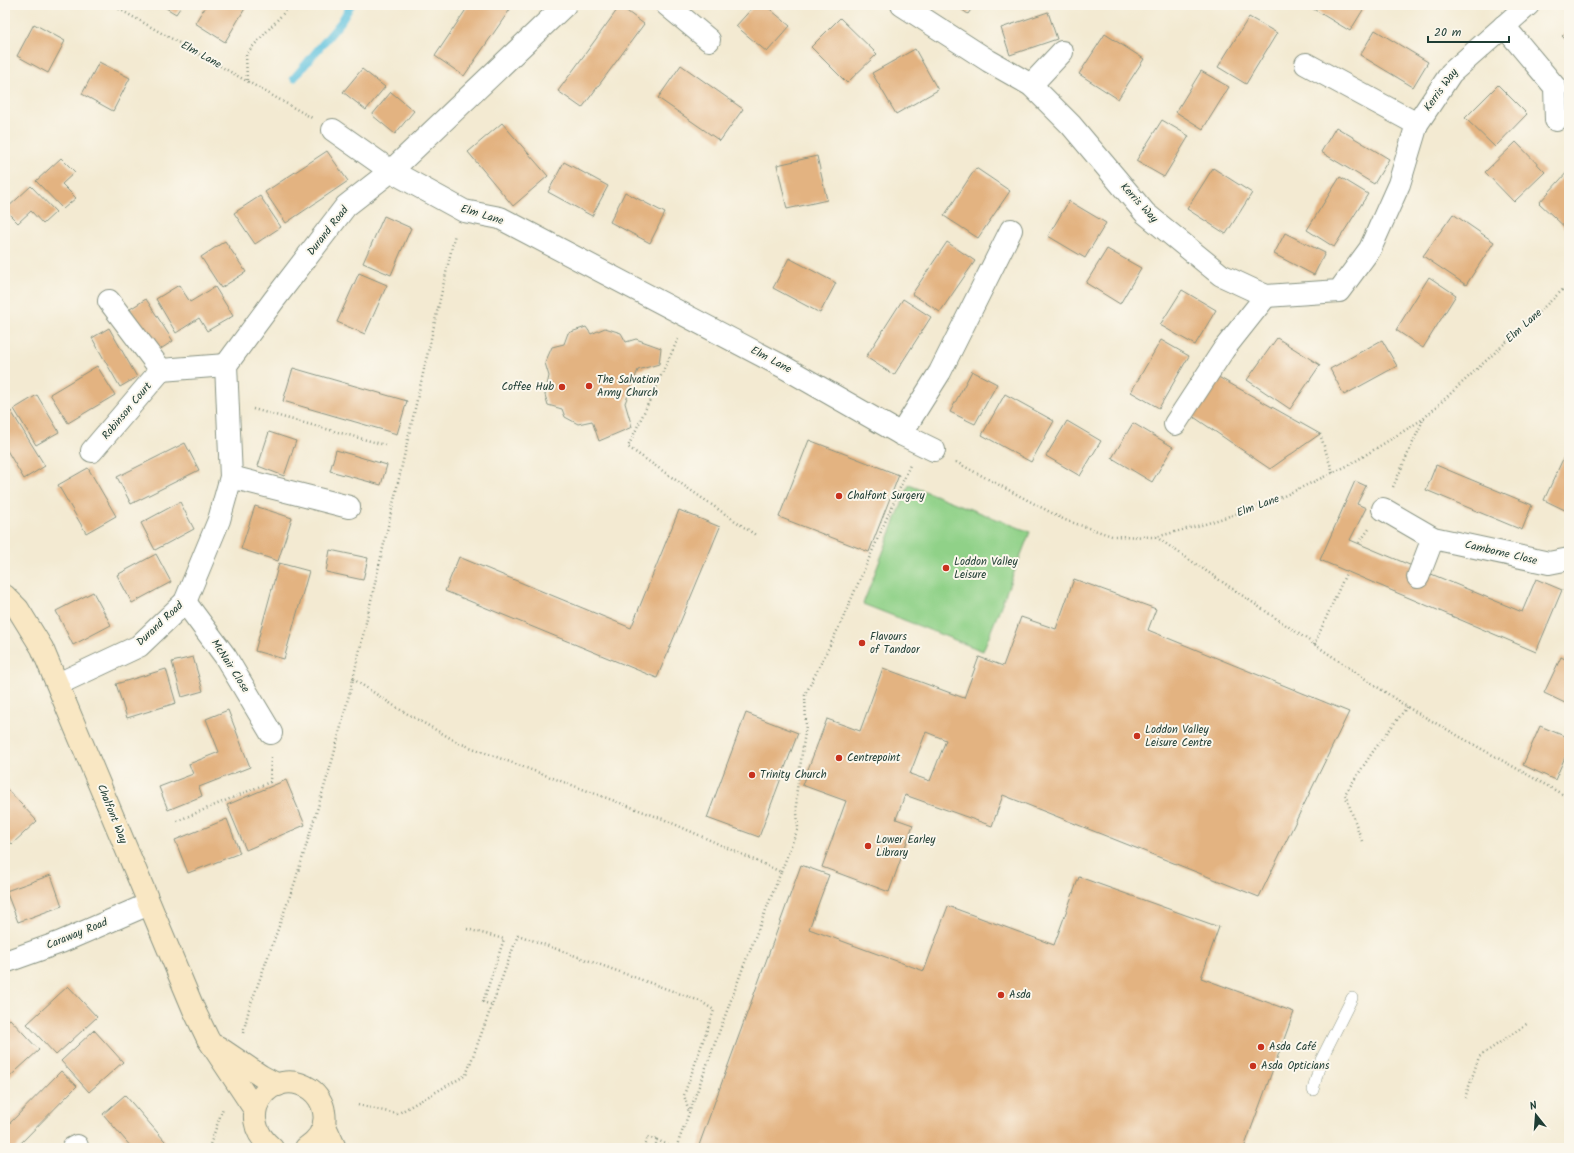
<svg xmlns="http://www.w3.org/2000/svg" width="1574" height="1153" font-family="Kalam,sans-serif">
<rect width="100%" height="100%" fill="#fbf7ec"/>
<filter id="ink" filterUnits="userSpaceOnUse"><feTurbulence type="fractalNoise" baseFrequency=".025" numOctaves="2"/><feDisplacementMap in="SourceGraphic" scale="8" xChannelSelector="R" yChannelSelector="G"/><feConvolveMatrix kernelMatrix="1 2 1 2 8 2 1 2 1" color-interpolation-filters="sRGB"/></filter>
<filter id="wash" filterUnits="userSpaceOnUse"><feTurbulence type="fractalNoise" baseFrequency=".012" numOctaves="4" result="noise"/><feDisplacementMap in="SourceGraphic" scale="16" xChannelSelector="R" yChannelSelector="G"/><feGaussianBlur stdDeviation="0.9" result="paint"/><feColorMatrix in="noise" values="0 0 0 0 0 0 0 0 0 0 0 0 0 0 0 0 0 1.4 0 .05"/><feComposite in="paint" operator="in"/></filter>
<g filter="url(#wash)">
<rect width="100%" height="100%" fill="#f3ead2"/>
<!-- green -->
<path fill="#90d188" stroke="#58875e" d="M909 485 1030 532 983 651 863 604Z"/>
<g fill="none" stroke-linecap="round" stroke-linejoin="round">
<!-- stream -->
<path stroke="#61c3df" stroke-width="8" d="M294 78 341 22 351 5"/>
</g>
<g id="blocks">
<!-- building -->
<g fill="#e3b381" fill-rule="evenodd">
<path d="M161 5H182L176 14Z"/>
<path d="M206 5H247L225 42 195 23Z"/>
<path d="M469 5H513L464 76 435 56Z"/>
<path d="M755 5H765L790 26 767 52 736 26Z"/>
<path d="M955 5H974L968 14Z"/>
<path d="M1311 5H1366L1350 31 1310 7Z"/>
<path d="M620 6 644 24 582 108 558 91Z"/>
<path d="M1048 12 1057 39 1010 55 1001 28Z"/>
<path d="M1249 17 1277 33 1246 84 1218 67Z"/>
<path d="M840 18 877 54 847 83 811 47Z"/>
<path d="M34 24 65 41 48 73 17 56Z"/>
<path d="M1375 30 1428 62 1413 87 1360 55Z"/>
<path d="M1569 30V43L1562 36Z"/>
<path d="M1105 34 1144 59 1118 99 1079 74Z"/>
<path d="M915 49 938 90 896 114 872 73Z"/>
<path d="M99 62 130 78 113 111 82 94Z"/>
<path d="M681 65 743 109 720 141 658 98Z"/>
<path d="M362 69 385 87 366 110 343 92Z"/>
<path d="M1201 71 1229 87 1203 129 1176 112Z"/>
<path d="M1498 85 1527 114 1495 147 1465 118Z"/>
<path d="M391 92 414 111 395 134 372 115Z"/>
<path d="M1162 120 1189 136 1164 177 1136 161Z"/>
<path d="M502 123 548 176 513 206 468 152Z"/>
<path d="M1336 127 1389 159 1374 184 1321 152Z"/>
<path d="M1516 142 1545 172 1514 202 1485 172Z"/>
<path d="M327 151 348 181 286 223 265 192Z"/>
<path d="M817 156 827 200 787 209 777 165Z"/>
<path d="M61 158 75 172 62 184 76 198 63 209 36 181Z"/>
<path d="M564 162 608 186 592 216 548 192Z"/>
<path d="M976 168 1010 191 978 238 944 216Z"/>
<path d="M1213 168 1252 193 1226 234 1187 209Z"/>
<path d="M1569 170V231L1539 203Z"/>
<path d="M1340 177 1368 194 1334 247 1307 230Z"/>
<path d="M31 186 56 212 43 224 31 211 18 223 5 210Z"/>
<path d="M625 192 665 213 650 243 610 222Z"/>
<path d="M260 196 281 227 255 244 234 213Z"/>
<path d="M1069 201 1106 223 1085 258 1048 236Z"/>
<path d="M1453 214 1494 242 1466 285 1423 256Z"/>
<path d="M384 216 411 228 391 275 363 263Z"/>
<path d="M1285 233 1325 253 1314 275 1274 254Z"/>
<path d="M225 241 246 272 221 288 201 257Z"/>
<path d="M947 242 975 261 940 312 912 294Z"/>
<path d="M1107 249 1141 268 1120 304 1086 283Z"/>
<path d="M789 258 836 283 820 313 773 288Z"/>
<path d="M359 273 387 285 365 334 337 322Z"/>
<path d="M1429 277 1456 295 1423 348 1396 330Z"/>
<path d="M179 285 190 302 215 287 233 316 207 331 199 318 176 333 156 299Z"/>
<path d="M1182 290 1216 310 1195 345 1160 325Z"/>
<path d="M146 299 173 341 156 352 130 309Z"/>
<path d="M903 299 931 317 894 375 866 357Z"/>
<path d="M586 327 591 334 605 328 621 333 626 342 636 339 661 348 659 364 638 370 625 403 632 427 599 441 592 421 578 424 565 417 562 409 548 405 545 395 549 376 545 363 552 347 564 344 568 333Z"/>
<path d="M109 328 137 377 120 387 92 338Z"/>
<path d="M1277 338 1320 365 1290 409 1247 380Z"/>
<path d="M1161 340 1189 356 1159 408 1131 392Z"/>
<path d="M1382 340 1397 366 1344 395 1330 369Z"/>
<path d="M97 366 115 395 68 423 50 394Z"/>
<path d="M293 368 407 401 397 434 283 401Z"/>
<path d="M972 371 997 384 975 424 950 412Z"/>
<path d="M1213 374 1320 434 1270 469 1185 411Z"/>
<path d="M1005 394 1054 421 1031 462 982 435Z"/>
<path d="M37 395 59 432 36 445 14 409Z"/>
<path d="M11 411 45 466 24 479 5 447V415Z"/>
<path d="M1067 421 1101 441 1080 476 1046 456Z"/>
<path d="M1133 423 1173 447 1152 482 1112 458Z"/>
<path d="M269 432 296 441 284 476 258 466Z"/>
<path d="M809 440 899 475 869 552 779 517Z"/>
<path d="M185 443 199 470 131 504 117 477Z"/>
<path d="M1569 446V512L1544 500Z"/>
<path d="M336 450 387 465 381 485 330 471Z"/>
<path d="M1436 465 1532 505 1522 530 1426 490Z"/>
<path d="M88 468 116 516 86 533 58 485Z"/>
<path d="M1355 481 1366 486 1357 504 1366 508 1350 540 1522 612 1536 579 1562 590 1536 652 1320 560Z"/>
<path d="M180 502 194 529 155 550 141 523Z"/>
<path d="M255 506 292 518 278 561 241 549Z"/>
<path d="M679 510 720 527 657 678 445 591 459 557 631 628Z"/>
<path d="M330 550 368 558 363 580 326 572Z"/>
<path d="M156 554 171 582 132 603 117 575Z"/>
<path d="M279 563 309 571 284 659 255 651Z"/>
<path d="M1074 579 1156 609 1148 630 1349 712 1259 897 1003 795 992 826 905 795 896 819 913 825 889 892 822 867 846 801 802 785 827 719 860 731 883 668 964 698 979 657 1003 666 1021 617 1056 629ZM926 732 946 740 930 781 910 774Z"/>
<path d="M93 592 111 625 73 645 56 611Z"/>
<path d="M193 657 203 691 182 697 172 662Z"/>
<path d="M1561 657 1569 661V696L1565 703 1544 693Z"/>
<path d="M166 669 176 703 127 718 116 684Z"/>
<path d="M228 710 250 767 199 787 202 796 168 810 159 787 193 774 189 764 219 752 206 719Z"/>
<path d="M746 713 798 733 759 837 707 818Z"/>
<path d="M1540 726 1569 738V748L1555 780 1523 765Z"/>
<path d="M286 780 305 825 246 850 227 805Z"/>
<path d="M5 787 37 821 12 844 5 837Z"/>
<path d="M227 819 240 853 188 873 175 840Z"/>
<path d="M801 865 829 875 809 929 924 971 948 906 1054 945 1079 877 1219 927 1201 978 1294 1012 1244 1148H698Z"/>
<path d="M51 875 62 906 18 922 6 891Z"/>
<path d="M68 986 97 1017 56 1055 27 1024Z"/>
<path d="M10 1019 39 1050 5 1081V1023Z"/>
<path d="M94 1030 123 1062 89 1092 61 1061Z"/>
<path d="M61 1071 77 1086 16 1148H5V1128Z"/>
<path d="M125 1095 171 1148H132L103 1114Z"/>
</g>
</g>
</g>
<g filter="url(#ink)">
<use href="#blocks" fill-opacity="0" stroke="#899483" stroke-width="1"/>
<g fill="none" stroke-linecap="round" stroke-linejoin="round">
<defs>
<path id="lane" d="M1313 1090 1321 1060 1352 998"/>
<g id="street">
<path d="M667 5 709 40"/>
<path d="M902 5 989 61 1031 85 1071 125 1145 213 1221 275 1266 296 1339 291 1370 249 1399 184 1417 124 1451 73 1528 5"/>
<path d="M1504 26 1555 87 1556 120"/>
<path d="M1306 64 1417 124"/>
<path d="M1031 85 1062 52"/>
<path d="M333 130 391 171 464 211 500 218 782 366 901 434 934 450"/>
<path d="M109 301 161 370 226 365"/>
<path d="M1175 424 1224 349 1266 296"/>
<path d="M901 434 940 372 1011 230"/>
<path d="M92 451 161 370"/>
<path d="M231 477 349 507"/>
<path d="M1383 509 1433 538 1549 563 1569 559"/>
<path d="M1418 577 1433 538"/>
<path d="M185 602 225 656 271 733"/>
<path d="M58 684 139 646 185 602 219 520 231 477 226 365 274 300 346 206 391 171 565 5"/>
<path d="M5 962 61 942 149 904"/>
<path d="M73 1148 77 1146"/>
</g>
<g id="secondary">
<path d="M5 596 18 609 42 648 194 1010 208 1039 255 1110"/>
<path d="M218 1047 261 1076 278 1085"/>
<path d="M324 1124 335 1148"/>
<path d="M272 1148C231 1115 272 1064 310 1089 317 1094 323 1103 324 1112 327 1128 318 1140 306 1148"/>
</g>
</defs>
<!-- lane casing -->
<use href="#lane" stroke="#899483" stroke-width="12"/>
<!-- street casing -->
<use href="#street" stroke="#899483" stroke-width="24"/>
<!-- secondary casing -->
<use href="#secondary" stroke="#899483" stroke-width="24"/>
<!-- path -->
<g stroke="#899483" stroke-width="2.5" stroke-dasharray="1 3" stroke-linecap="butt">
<path d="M112 5 312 118"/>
<path d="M247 80 246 54 291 5"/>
<path d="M678 339 628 447 757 536"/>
<path d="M253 409 385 445"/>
<path d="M1320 434 1333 473"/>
<path d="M956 462 1065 520 1112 536 1156 537 1205 524 1269 503 1351 464 1423 419 1569 284"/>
<path d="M1393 487 1423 420"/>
<path d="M1156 537 1407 707 1569 798"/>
<path d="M1359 543 1369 529"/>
<path d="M1314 645 1347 571"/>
<path d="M353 679 399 709 459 743 663 819 781 872 744 965 676 1148"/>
<path d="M177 821 270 782 271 757"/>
<path d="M1362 841 1345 794 1374 750 1407 707"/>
<path d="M781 872 798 828 796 796 806 725 805 695 839 627 910 465"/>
<path d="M467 929 504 939 483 1002 492 1005"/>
<path d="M243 1033 249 1009 295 882 333 758 353 679 455 234"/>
<path d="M1465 1098 1479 1057 1528 1023"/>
<path d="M358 1105 397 1114 466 1075 518 935 700 1001 714 1010 684 1095 689 1113"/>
<path d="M209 1148 223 1108"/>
<path d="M644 1148 647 1137 657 1140"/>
<path d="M655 1148 657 1140 675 1148"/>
</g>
<!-- lane -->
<use href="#lane" stroke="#fff" stroke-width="11"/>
<!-- street -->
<use href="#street" stroke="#fff" stroke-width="22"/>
<!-- secondary -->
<use href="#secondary" stroke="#f9e7c3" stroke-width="22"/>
</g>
</g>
<!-- markers -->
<g fill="#c8321e" stroke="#fbf7ec" stroke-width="1.5">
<circle cx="589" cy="386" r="4"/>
<circle cx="562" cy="387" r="4"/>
<circle cx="839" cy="496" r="4"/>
<circle cx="946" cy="568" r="4"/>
<circle cx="862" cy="643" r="4"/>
<circle cx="1137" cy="736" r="4"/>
<circle cx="839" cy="758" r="4"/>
<circle cx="752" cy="775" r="4"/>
<circle cx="868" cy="846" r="4"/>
<circle cx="1001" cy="995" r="4"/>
<circle cx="1261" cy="1047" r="4"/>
<circle cx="1253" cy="1066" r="4"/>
</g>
<g text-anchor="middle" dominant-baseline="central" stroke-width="4" stroke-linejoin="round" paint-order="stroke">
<!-- street labels -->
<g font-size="11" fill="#1f3d34" stroke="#fbf7ec">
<text transform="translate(201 55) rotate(29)">Elm Lane</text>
<text transform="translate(1441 90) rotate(-54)">Kerris Way</text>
<text transform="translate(1139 203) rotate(47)">Kerris Way</text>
<text transform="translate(482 215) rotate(17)">Elm Lane</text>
<text transform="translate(328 231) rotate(-52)">Durand Road</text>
<text transform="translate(1524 326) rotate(-42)">Elm Lane</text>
<text transform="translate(771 360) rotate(28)">Elm Lane</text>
<text transform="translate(127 411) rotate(-50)">Robinson Court</text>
<text transform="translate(1258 506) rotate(-20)">Elm Lane</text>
<text transform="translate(1501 553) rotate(13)">Camborne Close</text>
<text transform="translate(160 624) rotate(-43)">Durand Road</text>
<text transform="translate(230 666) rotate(57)">McNair Close</text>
<text transform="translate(112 814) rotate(68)">Chalfont Way</text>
<text transform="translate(77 934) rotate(-22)">Caraway Road</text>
</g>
<!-- poi labels -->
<g font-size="11" fill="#1f3d34" stroke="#fbf7ec" text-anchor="start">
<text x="597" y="380">The Salvation<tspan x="597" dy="13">Army Church</tspan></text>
<text x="554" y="387" text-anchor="end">Coffee Hub</text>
<text x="847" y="496">Chalfont Surgery</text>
<text x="954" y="562">Loddon Valley<tspan x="954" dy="13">Leisure</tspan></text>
<text x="870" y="637">Flavours<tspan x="870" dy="13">of Tandoor</tspan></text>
<text x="1145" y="730">Loddon Valley<tspan x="1145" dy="13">Leisure Centre</tspan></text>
<text x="847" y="758">Centrepoint</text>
<text x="760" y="775">Trinity Church</text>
<text x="876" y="840">Lower Earley<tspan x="876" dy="13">Library</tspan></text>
<text x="1009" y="995">Asda</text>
<text x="1269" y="1047">Asda Café</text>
<text x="1261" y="1066">Asda Opticians</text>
</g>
</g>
<!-- margin -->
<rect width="1574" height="1153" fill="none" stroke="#fbf7ec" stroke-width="20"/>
<!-- north arrow -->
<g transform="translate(1536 1115) rotate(343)" stroke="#fbf7ec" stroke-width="3" paint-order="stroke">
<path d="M0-3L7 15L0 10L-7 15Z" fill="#1f3d34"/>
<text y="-6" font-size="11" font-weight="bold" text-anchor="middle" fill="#1f3d34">N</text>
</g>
<!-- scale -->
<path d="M1428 36v6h81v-6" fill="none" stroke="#1f3d34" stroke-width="2"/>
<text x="1434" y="36" font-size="12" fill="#1f3d34" stroke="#fbf7ec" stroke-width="3" paint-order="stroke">20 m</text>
</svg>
